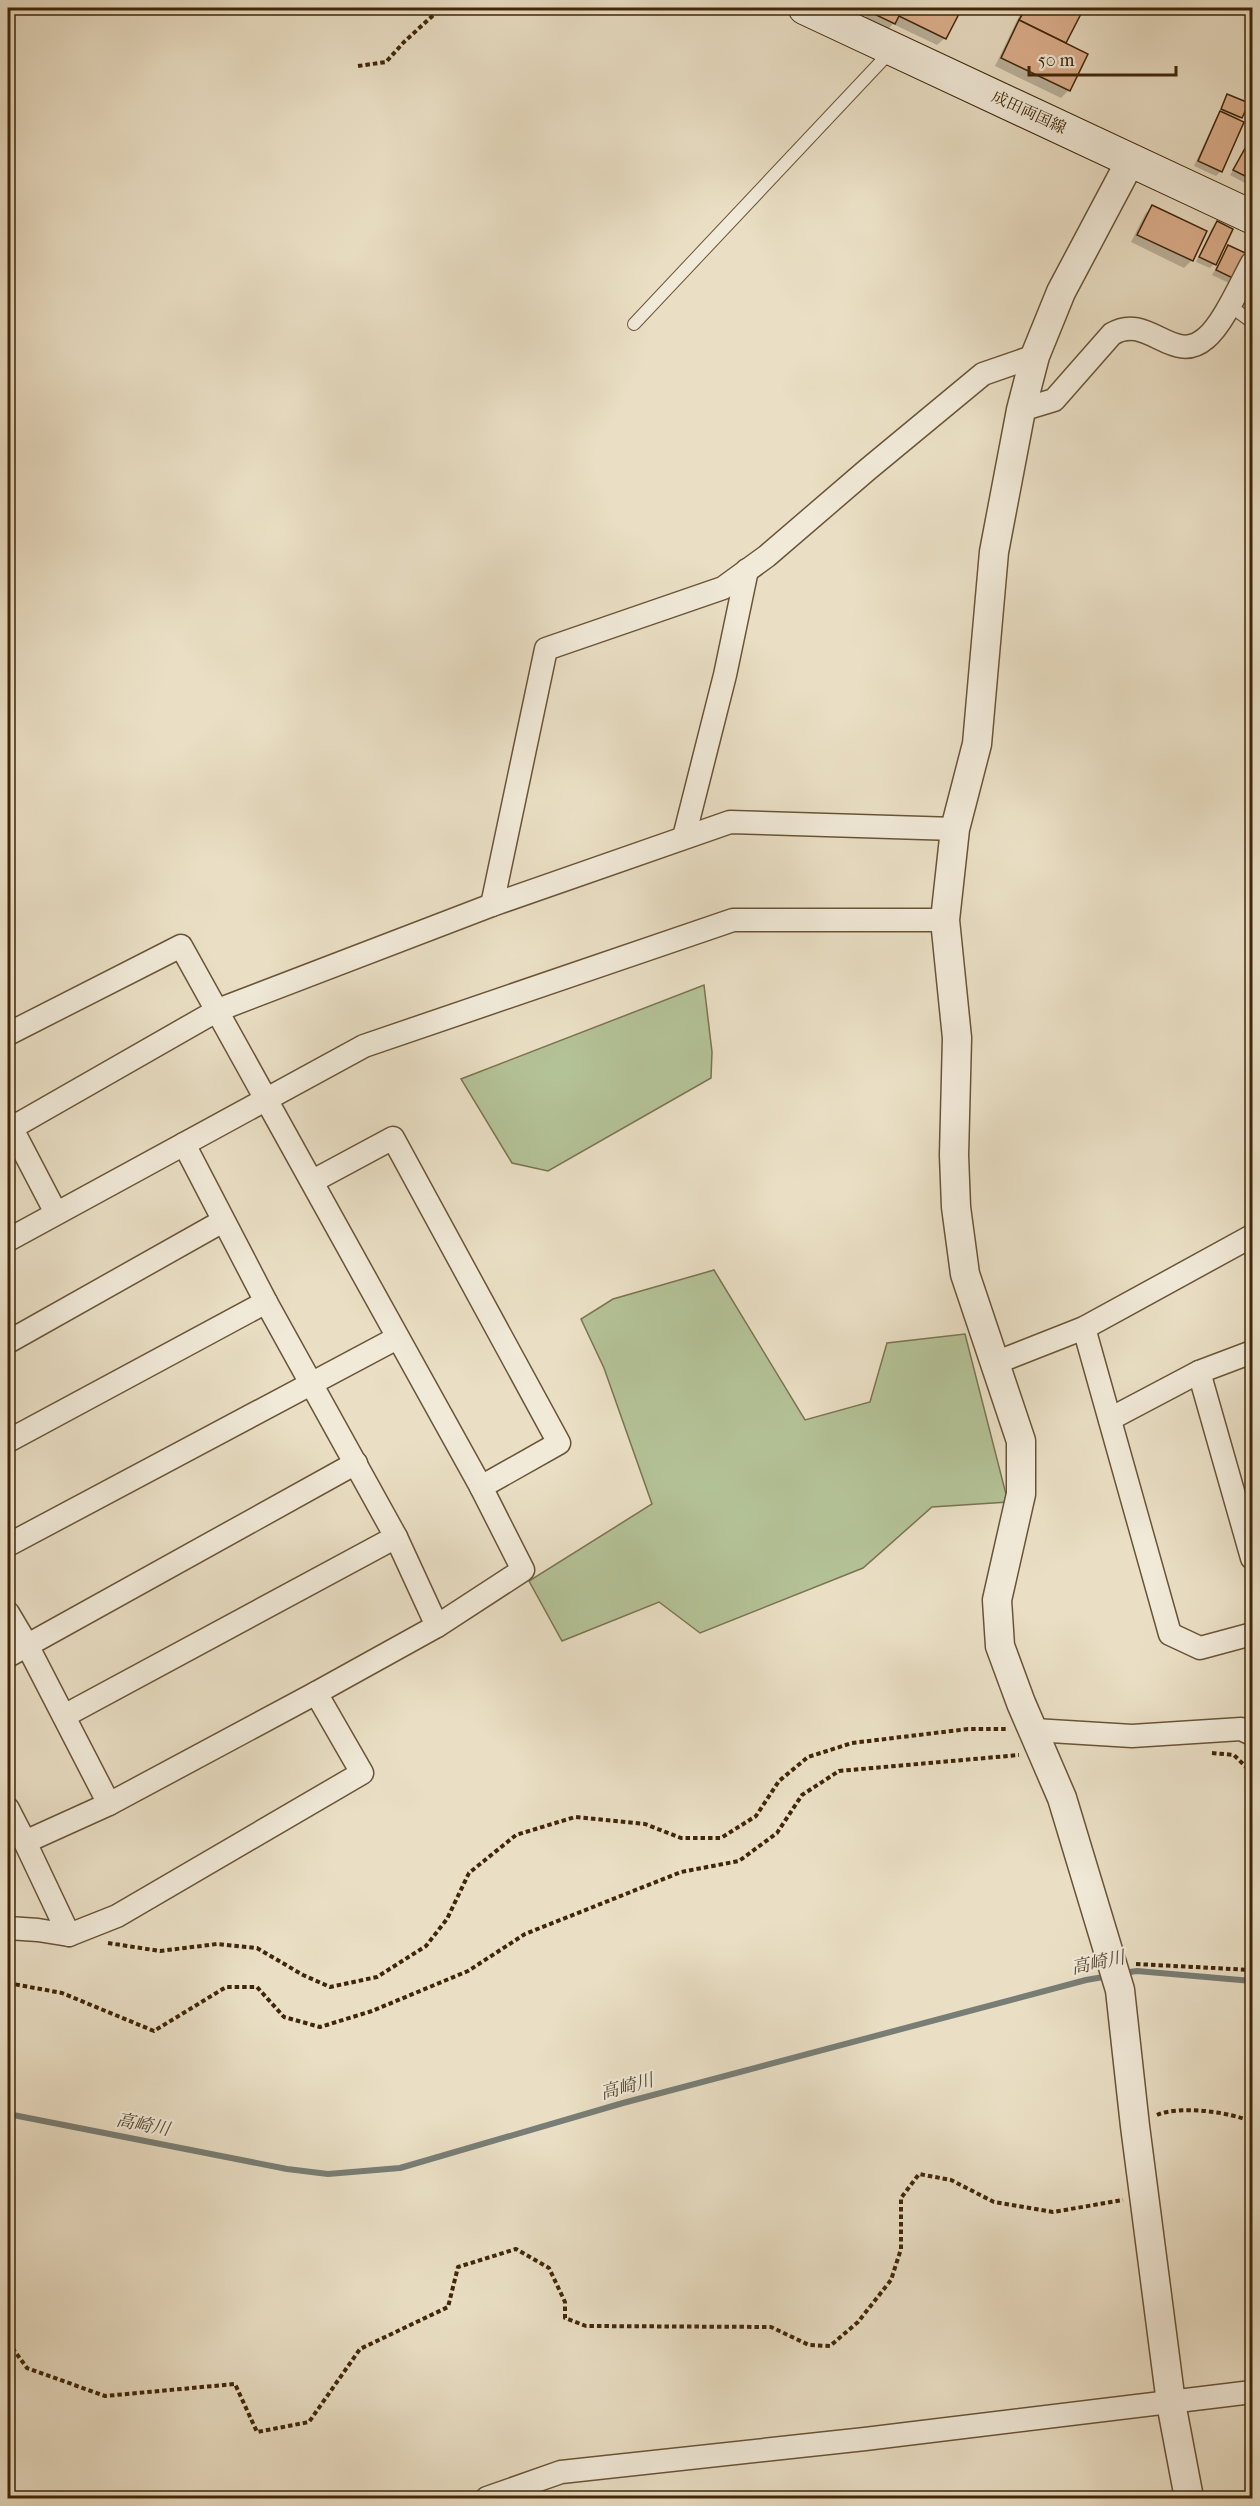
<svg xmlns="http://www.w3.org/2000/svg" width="1260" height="2506" font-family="'IM FELL French Canon','Noto Serif JP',serif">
<rect width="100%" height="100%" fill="#eadfc5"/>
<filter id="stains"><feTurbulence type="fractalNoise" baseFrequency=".00333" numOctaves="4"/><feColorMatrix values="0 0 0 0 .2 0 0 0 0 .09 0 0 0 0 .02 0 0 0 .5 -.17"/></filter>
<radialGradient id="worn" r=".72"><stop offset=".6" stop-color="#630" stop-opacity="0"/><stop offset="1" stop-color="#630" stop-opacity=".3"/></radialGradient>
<!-- green -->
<g fill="#b4c297" stroke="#7a7450" stroke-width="1.5">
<path d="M704 985 712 1052 711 1078 548 1171 512 1163 461 1079Z"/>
<path d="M714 1270 805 1420 870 1402 887 1343 965 1334 1008 1502 932 1507 863 1568 700 1633 659 1602 562 1641 529 1581 652 1504 604 1368 581 1319 613 1299Z"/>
</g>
<!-- shadow -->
<g fill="#0003">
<path d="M870 8H960L945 38 937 45 893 24 886 31 864 20Z"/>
<path d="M1023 8H1082L1064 44 1069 90 1061 98 995 66Z"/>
<path d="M1226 98 1241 117 1238 121 1221 171 1216 176 1194 166 1216 118 1221 112Z"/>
<path d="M1248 145 1252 147V174L1245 183 1230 175Z"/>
<path d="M1152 206 1192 260 1184 268 1131 242 1145 214Z"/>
<path d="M1217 223 1214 264 1210 268 1196 262 1212 228Z"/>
<path d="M1229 247 1233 285 1212 275Z"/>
</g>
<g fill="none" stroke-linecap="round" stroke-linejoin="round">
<!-- stream -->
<g stroke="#787e76" stroke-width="6">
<path d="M1122 1973 1137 1971 1252 1981"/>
<path d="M8 2114 287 2169 328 2174 400 2168 623 2103 1086 1980 1109 1976"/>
</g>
</g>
<!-- building -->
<g fill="#ddb08e" stroke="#402608" stroke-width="1.5">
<path d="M872 8H962L946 39 899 16 895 24 870 12Z"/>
<path d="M1026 8H1084L1066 43 1019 20Z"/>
<path d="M1019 20 1088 54 1070 91 1001 58Z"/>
<path d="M1227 94 1249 103 1242 118 1221 109Z"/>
<path d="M1220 111 1244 122 1222 172 1198 161Z"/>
<path d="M1248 143 1252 145 1251 179 1233 170Z"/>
<path d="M1152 205 1207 231 1193 261 1137 235Z"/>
<path d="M1217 221 1233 229 1216 265 1199 257Z"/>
<path d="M1228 245 1252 256 1239 281 1216 270Z"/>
</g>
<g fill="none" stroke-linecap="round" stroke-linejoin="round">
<defs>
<g id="service">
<path d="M1229 305 1252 322"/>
<path d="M634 324 892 50"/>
</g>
<g id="minor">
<path d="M1021 410 1054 400 1112 334C1148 312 1173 367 1206 338 1223 324 1241 283 1252 263"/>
<path d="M684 837 725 675 747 570"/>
<path d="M492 905 546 649 723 588 767 556 867 470 983 374 1035 356"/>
<path d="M8 1034 181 946 481 1487 523 1570 437 1626 316 1693 109 1804 25 1842"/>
<path d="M8 1121 56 1213"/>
<path d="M8 1130 218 1010 492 905 730 822 955 829"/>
<path d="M184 1144 266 1302 396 1537 437 1626"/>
<path d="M313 1181 393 1138 559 1443 481 1487"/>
<path d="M8 1240 364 1046 733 920H945"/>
<path d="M1084 1328 1170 1634 1200 1648 1252 1634"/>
<path d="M8 1342 223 1221"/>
<path d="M995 1363 1084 1328 1252 1236"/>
<path d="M1199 1372 1252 1558"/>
<path d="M1110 1419 1199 1372 1252 1352"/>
<path d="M8 1441 266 1302"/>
<path d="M8 1545 397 1338"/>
<path d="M8 1613 27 1645 109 1804"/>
<path d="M8 1656 356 1463"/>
<path d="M64 1716 396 1537"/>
<path d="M1034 1730 1132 1736 1241 1729 1252 1734"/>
<path d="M8 1809 25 1842 69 1935"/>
<path d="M8 1928 38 1930 69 1935 117 1916 362 1773 316 1693"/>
<path d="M487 2498 561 2472 865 2439 1252 2392"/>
</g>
<path id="tertiary" d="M1131 160 1061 292 1035 356 1021 410 994 552 977 744 955 829 945 920 957 1038 954 1155 956 1207 965 1274 1021 1441V1494L997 1600 1000 1646 1021 1703 1062 1798 1120 1990 1135 2126 1171 2403 1189 2498"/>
<path id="secondary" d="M805 8 1252 217"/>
</defs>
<!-- service casing -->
<use href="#service" stroke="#6a5437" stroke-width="14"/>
<!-- minor casing -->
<use href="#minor" stroke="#6a5437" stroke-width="25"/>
<!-- tertiary casing -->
<use href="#tertiary" stroke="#6a5437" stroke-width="31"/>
<!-- secondary casing -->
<use href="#secondary" stroke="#402608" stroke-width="35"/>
<!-- path -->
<g stroke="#402608" stroke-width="4" stroke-dasharray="4.5 3" stroke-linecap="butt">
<path d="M358 66 386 62 404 42 441 8"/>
<path d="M1212 1753 1234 1755 1252 1773"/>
<path d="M108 1943 160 1951 217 1944 257 1948 303 1975 330 1987 377 1977 426 1946 447 1919 469 1873 516 1835 575 1817 645 1824 681 1838H721L756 1816 779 1781 808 1757 852 1743 968 1729H1006"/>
<path d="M1136 1964 1252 1970"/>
<path d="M8 1983 62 1993 154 2031 226 1987H257L284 2017 320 2027 372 2011 468 1971 525 1934 681 1872 739 1861 777 1833 802 1795 839 1771 1019 1755"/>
<path d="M1157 2115C1179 2105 1231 2112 1252 2122"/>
<path d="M8 2342 27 2368 105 2396 235 2384 257 2432 309 2422 360 2349 448 2307 458 2267 516 2249 549 2268 565 2302V2318L586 2326 771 2327 809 2345 830 2346 858 2322 891 2280 901 2249V2198L919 2174 951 2180 994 2202 1053 2212 1123 2200"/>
</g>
<!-- service -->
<use href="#service" stroke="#f1ead9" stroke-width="12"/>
<!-- minor -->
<use href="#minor" stroke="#f1ead9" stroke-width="22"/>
<!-- tertiary -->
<use href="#tertiary" stroke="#f1ead9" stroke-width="28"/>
<!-- secondary -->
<use href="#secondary" stroke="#f1ead9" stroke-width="33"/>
</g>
<g text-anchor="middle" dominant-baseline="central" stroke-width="4.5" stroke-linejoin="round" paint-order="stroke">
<!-- street labels -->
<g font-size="16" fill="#402608" stroke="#f1ead9">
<text transform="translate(1029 112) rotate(25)">成田両国線</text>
</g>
<!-- water labels -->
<g font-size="18" font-style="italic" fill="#584b36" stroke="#f1ead9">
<text transform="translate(1098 1963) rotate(-12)">高崎川</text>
<text transform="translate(627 2087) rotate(-15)">高崎川</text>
<text transform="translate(143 2125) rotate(11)">高崎川</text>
</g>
</g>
<!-- margin -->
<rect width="1260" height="2506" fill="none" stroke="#eadfc5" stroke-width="30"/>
<rect x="9" y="9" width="1242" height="2488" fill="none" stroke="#402608" stroke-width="3"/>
<rect x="15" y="15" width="1230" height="2476" fill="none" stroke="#402608" stroke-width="1.5"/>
<!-- scale -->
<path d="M1029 66v9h147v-9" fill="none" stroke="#402608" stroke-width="3"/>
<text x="1038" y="66" font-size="18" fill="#402608" stroke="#f1ead9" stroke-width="4.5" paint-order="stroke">50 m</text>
<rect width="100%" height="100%" filter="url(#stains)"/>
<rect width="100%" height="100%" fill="url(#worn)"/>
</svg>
